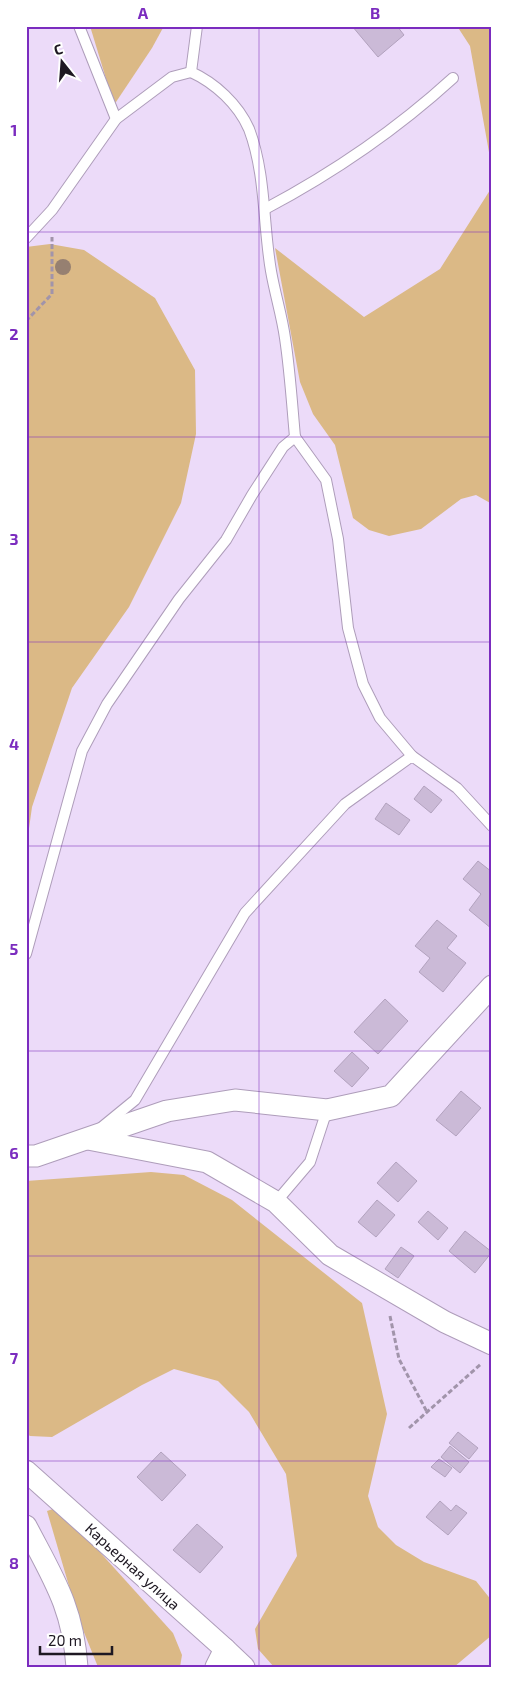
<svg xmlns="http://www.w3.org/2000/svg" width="518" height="1693" font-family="'Exo 2',sans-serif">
<rect width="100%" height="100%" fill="#ecdbf9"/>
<!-- green -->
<g fill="#dbb986">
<path d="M90 26H164L152 48 114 105Z"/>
<path d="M457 26H492V169L470 46Z"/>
<path d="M492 187V504L476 495 461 499 421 529 389 536 369 530 353 518 335 445 313 414 300 382 275 248 364 317 440 269Z"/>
<path d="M50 244 84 250 155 298 195 370 196 434 181 503 129 607 72 688 32 807 26 850V247Z"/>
<path d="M151 1172 184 1175 232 1200 362 1303 387 1414 368 1496 378 1527 396 1545 424 1562 476 1581 492 1601V1635L454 1667H274L258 1649 255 1629 297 1556 286 1474 249 1412 218 1381 174 1369 142 1385 52 1437 30 1436 26 1433V1181Z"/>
<path d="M59 1507 173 1633 182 1655 180 1667H98L79 1620 47 1511Z"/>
</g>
<!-- building -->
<g fill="#cbbad7" stroke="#b2a2be">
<path d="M352 26H397L404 35 378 57Z"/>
<path d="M424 786 442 800 431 813 414 799Z"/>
<path d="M386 803 410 820 399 835 375 819Z"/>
<path d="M478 861 492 872V929L469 910 481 894 463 879Z"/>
<path d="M437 920 457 936 447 948 466 963 443 992 419 972 430 958 415 946Z"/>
<path d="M385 999 408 1021 378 1054 354 1032Z"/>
<path d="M352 1052 369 1068 352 1087 334 1071Z"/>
<path d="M461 1091 481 1108 456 1136 436 1120Z"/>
<path d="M396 1162 417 1181 398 1202 377 1183Z"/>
<path d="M377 1200 395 1215 376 1237 358 1222Z"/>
<path d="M428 1211 448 1228 438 1240 418 1222Z"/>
<path d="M465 1231 492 1252 475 1273 449 1251Z"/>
<path d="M401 1247 414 1256 398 1278 385 1269Z"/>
<path d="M458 1432 478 1448 469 1459 449 1443Z"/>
<path d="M450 1446 469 1462 460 1473 441 1457Z"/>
<path d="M161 1452 186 1475 162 1501 137 1477Z"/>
<path d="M439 1459 452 1468 445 1477 431 1467Z"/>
<path d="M440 1501 451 1511 456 1505 467 1513 448 1535 426 1517Z"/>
<path d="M197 1524 223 1547 200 1573 173 1550Z"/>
</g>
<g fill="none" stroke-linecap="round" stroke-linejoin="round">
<defs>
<g id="service">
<path d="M79 26 116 119"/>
<path d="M265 209C333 173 396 130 453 78"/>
<path d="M26 238 52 210 116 119 172 77 191 72"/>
<path d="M295 437 326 480 338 539 348 628 363 684 380 718 412 756"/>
<path d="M26 954 82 751 107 704 179 599 226 540 252 495 283 447 295 437C292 404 290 371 285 338 282 316 275 294 271 271 263 225 266 174 249 129 238 104 215 83 191 72L197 26"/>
<path d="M102 1127 135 1100 245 913 345 804 412 756 457 788 492 826"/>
<path d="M276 1202 310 1162 327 1110"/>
</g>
<g id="minor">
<path d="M88 1139 207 1162 276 1202 330 1255 445 1322 492 1344"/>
<path d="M26 1156H36L167 1111 235 1100 327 1110 391 1096 492 986"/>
<path d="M26 1471 225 1649 216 1667"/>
<path d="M26 1526C53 1578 73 1607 77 1667"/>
<path d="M225 1649 244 1667"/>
</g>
</defs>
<!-- service casing -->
<use href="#service" stroke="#ae9dba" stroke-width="12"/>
<!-- minor casing -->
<use href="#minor" stroke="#ae9dba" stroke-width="23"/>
<!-- path -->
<g stroke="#a194aa" stroke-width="3" stroke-dasharray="5 2.5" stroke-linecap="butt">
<path d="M26 321 52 294V237"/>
<path d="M390 1316 399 1359 427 1412"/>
<path d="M409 1428 481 1364"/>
</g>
<!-- service -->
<use href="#service" stroke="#fff" stroke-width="10"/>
<!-- minor -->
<use href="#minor" stroke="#fff" stroke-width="21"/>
</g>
<!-- trees -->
<circle fill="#968071" cx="63" cy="267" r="8"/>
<!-- grid -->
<path fill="none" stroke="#7b2cbf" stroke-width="1" stroke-opacity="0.55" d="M259 26V1667M26 232H492M26 437H492M26 642H492M26 846H492M26 1051H492M26 1256H492M26 1461H492"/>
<g text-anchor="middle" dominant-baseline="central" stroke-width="5" stroke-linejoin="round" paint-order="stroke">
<!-- street labels -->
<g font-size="15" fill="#1e1822" stroke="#fff">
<text transform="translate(133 1566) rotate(42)">Карьерная улица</text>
</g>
</g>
<!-- border -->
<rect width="518" height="1693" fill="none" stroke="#ffffff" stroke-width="55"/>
<!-- north arrow -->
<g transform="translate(62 62) rotate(343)" stroke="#ffffff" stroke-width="4" paint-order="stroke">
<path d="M0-4L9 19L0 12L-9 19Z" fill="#1e1822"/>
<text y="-8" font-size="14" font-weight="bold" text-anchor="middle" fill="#1e1822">С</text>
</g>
<!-- scale -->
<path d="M40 1646v8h72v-8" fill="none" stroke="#1e1822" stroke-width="2.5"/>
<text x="48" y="1646" font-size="15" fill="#1e1822" stroke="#ffffff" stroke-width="4" paint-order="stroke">20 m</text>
<rect x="28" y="28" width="462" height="1638" fill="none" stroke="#7b2cbf" stroke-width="2"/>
<g font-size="16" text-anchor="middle" font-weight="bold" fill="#7b2cbf">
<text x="143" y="19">A</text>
<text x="375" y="19">B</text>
<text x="14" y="136">1</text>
<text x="14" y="340">2</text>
<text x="14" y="545">3</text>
<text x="14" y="750">4</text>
<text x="14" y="955">5</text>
<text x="14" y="1159">6</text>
<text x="14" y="1364">7</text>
<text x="14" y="1569">8</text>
</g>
</svg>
